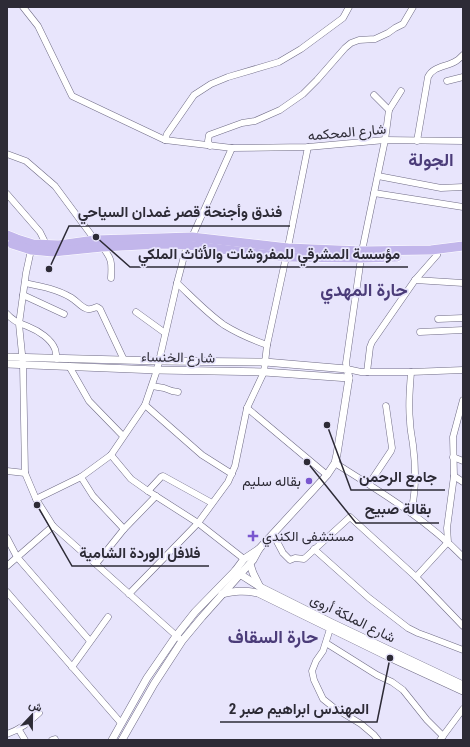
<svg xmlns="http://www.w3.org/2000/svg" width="470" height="747" font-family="'Roboto Condensed',Vazirmatn,sans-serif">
<rect width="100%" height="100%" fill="#e8e5fc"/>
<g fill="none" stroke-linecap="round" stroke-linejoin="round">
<defs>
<g id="minor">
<path d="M23 7 38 26 72 96 165 140 232 148 308 147 385 140 463 141"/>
<path d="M447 81 463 77"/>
<path d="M374 95 389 110"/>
<path d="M165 140 167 134 194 95 211 84 228 77 279 62 301 49 343 18 349 7"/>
<path d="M417 141 428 77C433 66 447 67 456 61 458 60 461 57 463 55"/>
<path d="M210 146 208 141 209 135 242 123 255 121 280 110 303 94 317 80 345 48 351 43 359 40 375 39 388 33 395 28 403 24 413 7"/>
<path d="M7 154 26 161 55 186 95 240"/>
<path d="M378 176 441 188 463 187"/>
<path d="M374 193 463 207"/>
<path d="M7 194 40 232 46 244"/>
<path d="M192 237 232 148"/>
<path d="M102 247C112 258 112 263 111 278"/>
<path d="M31 250 26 273 19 324 23 364 25 473 36 499 53 526 180 639"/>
<path d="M362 251 385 140 389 110 401 91"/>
<path d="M361 258 346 363 347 369 361 372H411L463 370"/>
<path d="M415 280 463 283"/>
<path d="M25 283C40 286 57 289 70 297 76 300 80 306 85 308 89 311 93 308 97 307L100 309 124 360"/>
<path d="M177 283C192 297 207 313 224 325 237 333 253 340 267 345"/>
<path d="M23 295 64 314"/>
<path d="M136 312 165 333"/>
<path d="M7 314C14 322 20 323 29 327 39 331 51 339 55 349 56 352 56 356 57 359"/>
<path d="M438 319 463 318"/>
<path d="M420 332 463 330"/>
<path d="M69 366 89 401 123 436"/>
<path d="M367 372 370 347 372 342 415 280 437 255"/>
<path d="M152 386 164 388 172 391 178 392"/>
<path d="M145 405 202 455 232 474"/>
<path d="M247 408 327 475"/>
<path d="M111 455 131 479 148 491 198 523 244 559"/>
<path d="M453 457 463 461"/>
<path d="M335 463C379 491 426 519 463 557"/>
<path d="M7 471 25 473"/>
<path d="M454 476 463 482"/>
<path d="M369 484 391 451 392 448 386 406"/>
<path d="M148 491 161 477 163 476 212 503"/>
<path d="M36 499 81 477"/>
<path d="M411 513C416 491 416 468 413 445 412 437 410 429 410 421 408 404 410 388 411 372"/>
<path d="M124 529 93 496 81 477 111 455 145 405 157 370 177 283 187 245"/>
<path d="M273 534 283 553 290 560 295 558 304 559 350 517 416 577 463 626"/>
<path d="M7 538 17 557 90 641"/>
<path d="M314 549 369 598 408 628 418 633 429 637 463 650"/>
<path d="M96 564 124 529 156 496"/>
<path d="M7 566 53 526"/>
<path d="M416 577 448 542 447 528 454 476 453 437 463 400"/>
<path d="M7 592 121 723"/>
<path d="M129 594 198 523 228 482 235 466 247 408 264 372 267 345 286 257 308 147"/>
<path d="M330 629 323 651 316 661 312 671 314 680 323 699 333 707 361 724 374 735 378 740"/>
<path d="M326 643 377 675 392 682 403 690 427 720 443 736"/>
<path d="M72 667 108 617"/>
<path d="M19 730 25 740"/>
<path d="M7 734C21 729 28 723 39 713"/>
<path d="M52 740 55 739"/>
<path d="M440 740 463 709"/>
</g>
<g id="tertiary">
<path d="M7 357 159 361 265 362 347 369 349 378 337 454 335 463 327 475 259 549 253 560 202 617 182 641 154 684 122 740"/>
<path d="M7 364 157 370 264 372 349 378"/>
<path d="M250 564 253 573 260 587"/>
<path d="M235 571 260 587 332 623 463 685"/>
<path d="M222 594C235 591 244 590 258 593L389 657 463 691"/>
<path d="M112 740 147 678 176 636 195 612 235 571 244 559 259 549"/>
</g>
<g id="primary">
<path d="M7 235 17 239 33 244 59 245 95 240 192 237 288 248 362 251 431 250 463 246"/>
<path d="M12 244 31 250 53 252 102 247 161 244 187 245 286 257 361 258 397 257"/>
</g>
</defs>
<!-- minor casing -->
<use href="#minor" stroke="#6f6b85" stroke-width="7"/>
<!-- tertiary casing -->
<use href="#tertiary" stroke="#6f6b85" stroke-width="8"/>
<!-- primary casing -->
<use href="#primary" stroke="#fff" stroke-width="10"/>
<!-- minor -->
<use href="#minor" stroke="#fff" stroke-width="6"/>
<!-- tertiary -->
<use href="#tertiary" stroke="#fff" stroke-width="7"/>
<!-- primary -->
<use href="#primary" stroke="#c2b6eb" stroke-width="9"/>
</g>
<!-- markers -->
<g fill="#7956cf" stroke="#e8e5fc" stroke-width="1.5">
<circle cx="309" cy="481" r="4"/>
<path d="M251 530h4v4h4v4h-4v4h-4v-4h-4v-4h4z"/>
</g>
<g text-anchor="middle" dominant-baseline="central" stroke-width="3.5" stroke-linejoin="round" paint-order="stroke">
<!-- street labels -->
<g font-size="14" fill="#2d2b36" stroke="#e8e5fc">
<text transform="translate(347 132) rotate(-5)">شارع المحكمه</text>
<text transform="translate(178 357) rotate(1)">شارع الخنساء</text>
<text transform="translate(353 618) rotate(26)">شارع الملكة أروى</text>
</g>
<!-- poi labels -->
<g font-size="14" fill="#2d2b36" stroke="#e8e5fc" text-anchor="end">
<text x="301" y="481">بقاله سليم</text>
<text x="262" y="536" text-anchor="start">مستشفى الكندي</text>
</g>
<!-- district labels -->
<g font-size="18" font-weight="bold" fill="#4b3c79" stroke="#e8e5fc">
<text x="431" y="159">الجولة</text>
<text x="364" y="289">حارة المهدي</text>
<text x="273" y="636">حارة السقاف</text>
</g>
</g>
<!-- callouts -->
<path fill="none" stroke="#2d2b36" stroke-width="1.5" d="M49 269L69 226H290M96 237L130 267H408M327 425L351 490H445M307 462L356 523H439M37 505L72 566H209M390 658L377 722H220"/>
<g fill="#2d2b36" stroke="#e8e5fc" stroke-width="1.5">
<circle cx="49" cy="269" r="4"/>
<circle cx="96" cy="237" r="4"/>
<circle cx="327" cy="425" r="4"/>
<circle cx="307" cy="462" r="4"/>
<circle cx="37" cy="505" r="4"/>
<circle cx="390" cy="658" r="4"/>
</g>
<g font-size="15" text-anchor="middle" font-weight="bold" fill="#2d2b36" stroke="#e8e5fc" stroke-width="3.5" stroke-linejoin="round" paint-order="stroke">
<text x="180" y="217">فندق وأجنحة قصر غمدان السياحي</text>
<text x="269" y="259">مؤسسة المشرقي للمفروشات والأثاث الملكي</text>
<text x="398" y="482">جامع الرحمن</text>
<text x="398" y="514">بقالة صبيح</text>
<text x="140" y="558">فلافل الوردة الشامية</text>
<text x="299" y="714">المهندس ابراهيم صبر 2</text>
</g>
<!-- border -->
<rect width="470" height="747" fill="none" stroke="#2d2b36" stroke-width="16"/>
<!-- north arrow -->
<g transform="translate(32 715) rotate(22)" stroke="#e8e5fc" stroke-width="3" paint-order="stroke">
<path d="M0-3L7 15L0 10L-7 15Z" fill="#2d2b36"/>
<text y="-6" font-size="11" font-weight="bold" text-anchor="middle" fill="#2d2b36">ش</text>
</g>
</svg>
